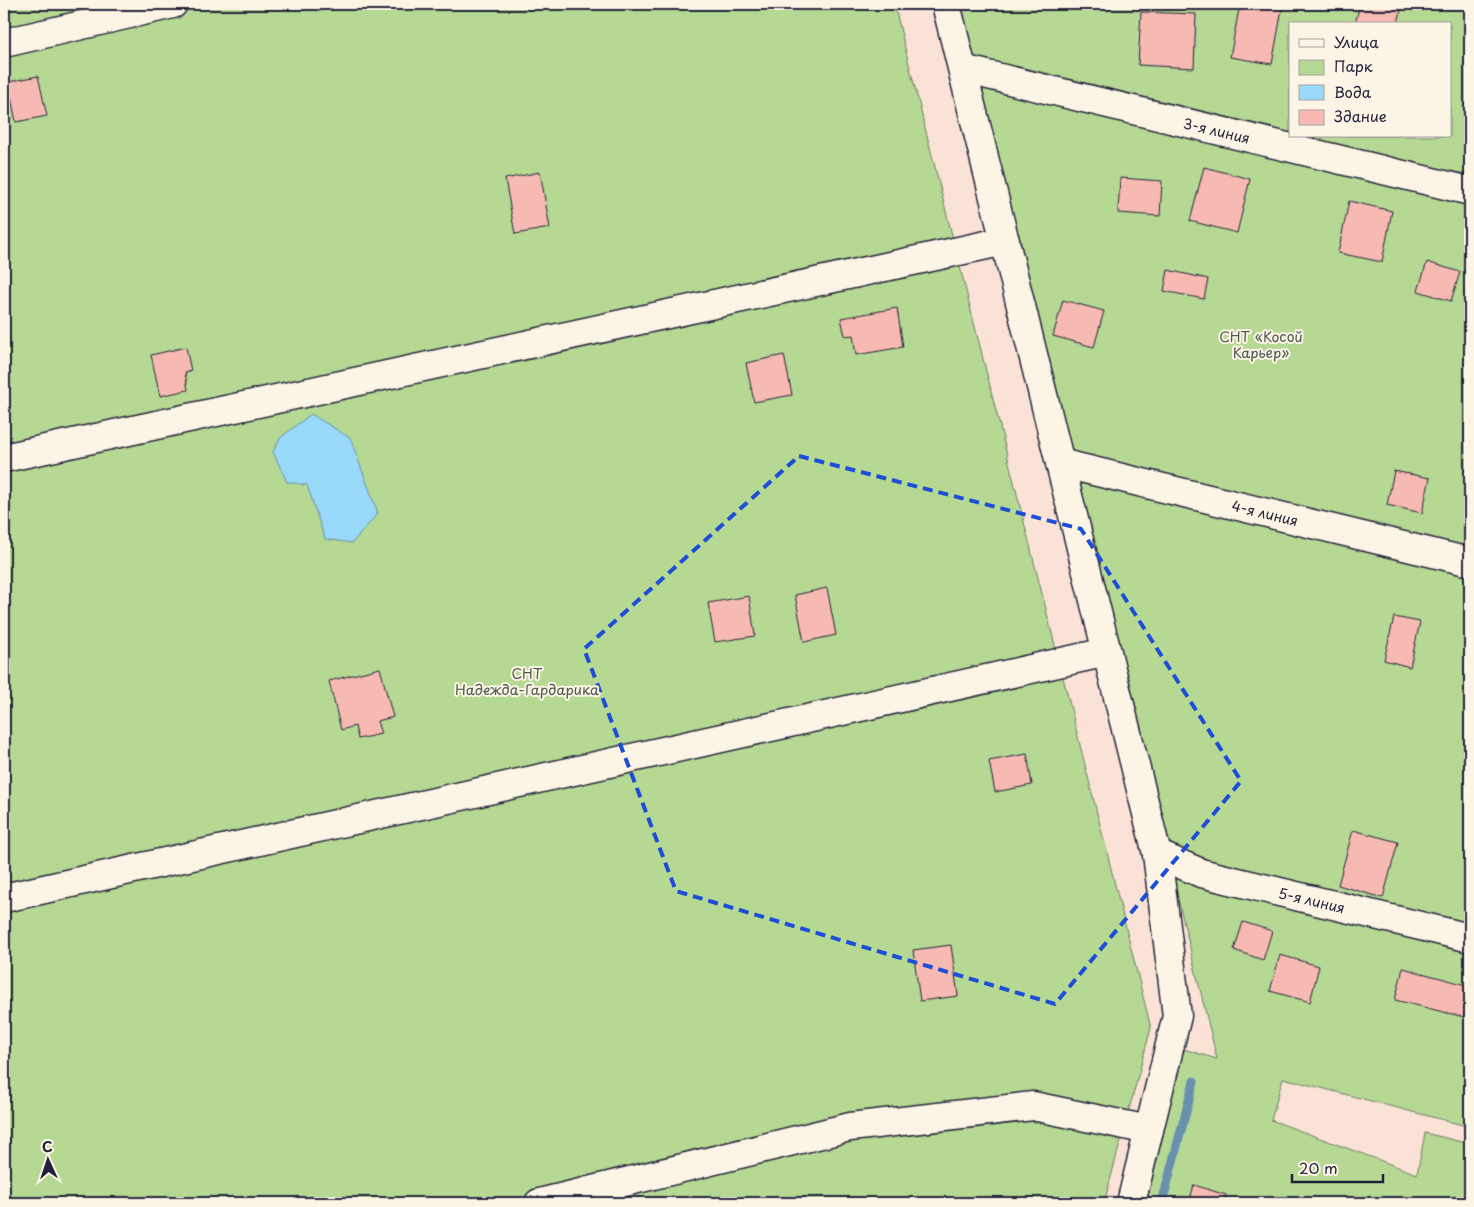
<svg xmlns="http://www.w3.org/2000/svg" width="1474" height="1207" font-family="'Playpen Sans',sans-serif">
<rect width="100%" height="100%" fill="#fae3d6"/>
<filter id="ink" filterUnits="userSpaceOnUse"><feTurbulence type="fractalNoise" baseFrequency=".02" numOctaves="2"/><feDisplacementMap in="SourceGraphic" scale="10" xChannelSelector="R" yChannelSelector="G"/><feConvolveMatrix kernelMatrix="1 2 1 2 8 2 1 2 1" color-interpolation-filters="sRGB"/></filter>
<g filter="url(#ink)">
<!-- green -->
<g fill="#b5d893" stroke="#6c7d67" fill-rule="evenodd">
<path d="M4 4H894L1151 1028 1104 1203H4Z"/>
<path d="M960 4H1470V1127L1283 1078 1271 1120 1417 1174 1425 1133 1470 1144V1203H1130L1180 1048 1217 1059ZM1290 24H1450V136H1290Z"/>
</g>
<!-- water -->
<path fill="#99dafb" stroke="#6990ae" d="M311 414 350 438 378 513 352 543 325 539 307 485 287 482 273 452 280 438Z"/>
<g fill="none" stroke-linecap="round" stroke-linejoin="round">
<!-- stream -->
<path stroke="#6990ae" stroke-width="9" d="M1162 1203 1194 1081"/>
</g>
<!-- building -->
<g fill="#f6bab2" stroke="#22223b">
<path d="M1240 4H1283L1272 64 1230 57Z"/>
<path d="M1360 4H1402L1398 24H1355Z"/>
<path d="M1141 12 1196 14 1194 68 1138 65Z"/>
<path d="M38 76 47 116 16 122 8 82Z"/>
<path d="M1204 167 1250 179 1237 233 1190 221Z"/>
<path d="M540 172 550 228 515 234 505 179Z"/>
<path d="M1120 178 1162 181 1160 216 1118 213Z"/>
<path d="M1349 201 1392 211 1382 262 1338 253Z"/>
<path d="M1427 262 1460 272 1451 301 1418 291Z"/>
<path d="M1168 270 1208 279 1204 299 1164 291Z"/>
<path d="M1063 300 1104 311 1094 347 1053 336Z"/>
<path d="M897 308 903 347 856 355 853 335 845 336 841 318Z"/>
<path d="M186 347 191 371 185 373 188 390 160 396 151 355Z"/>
<path d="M784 355 792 395 754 402 746 363Z"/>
<path d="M1394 471 1430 478 1422 513 1387 505Z"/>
<path d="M827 588 836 635 804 642 795 595Z"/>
<path d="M749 596 755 636 715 642 708 603Z"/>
<path d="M1394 617 1420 622 1410 667 1384 660Z"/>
<path d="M380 668 393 717 377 721 381 734 358 739 355 726 341 730 329 681Z"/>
<path d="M1027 754 1032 785 995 792 989 761Z"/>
<path d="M1353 830 1398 842 1383 898 1338 885Z"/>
<path d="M1243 922 1272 931 1263 960 1234 950Z"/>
<path d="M951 945 958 996 920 1001 913 950Z"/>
<path d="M1280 955 1319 966 1310 1002 1270 991Z"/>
<path d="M1403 968 1470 986V992L1464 1017 1395 1000Z"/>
<path d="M1194 1185 1226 1195 1224 1203H1189Z"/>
</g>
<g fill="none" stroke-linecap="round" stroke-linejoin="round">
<defs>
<g id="street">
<path d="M946 4 1157 854 1177 1016 1131 1203"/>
<path d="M4 43 173 4"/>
<path id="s1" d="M963 69 1470 191"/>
<path d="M4 458 1005 241"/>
<path id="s2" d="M1060 463 1470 562"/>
<path id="s3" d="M1157 854 1201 873 1470 938"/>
<path d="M4 898 1107 652"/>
<path d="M539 1203 850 1127 1033 1106 1149 1130"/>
</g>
</defs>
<!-- street casing -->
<use href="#street" stroke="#22223b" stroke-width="31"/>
<!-- street -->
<use href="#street" stroke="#fcf5e5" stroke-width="28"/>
</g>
</g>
<!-- marked area -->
<path fill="none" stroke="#1d4ed8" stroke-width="4" stroke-dasharray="10 6" stroke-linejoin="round" d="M799 456 1081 529 1241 781 1055 1004 676 891 584 649Z"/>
<g text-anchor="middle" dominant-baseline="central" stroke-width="4" stroke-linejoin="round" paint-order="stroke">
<!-- street labels -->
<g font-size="14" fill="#22223b" stroke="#fcf5e5">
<text stroke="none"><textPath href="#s1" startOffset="261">3-я линия</textPath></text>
<text stroke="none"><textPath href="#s2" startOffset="211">4-я линия</textPath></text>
<text stroke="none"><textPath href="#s3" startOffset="162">5-я линия</textPath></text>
</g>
<!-- park labels -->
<g font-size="14" fill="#4e5955" stroke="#fcf5e5">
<text x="1261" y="336">СНТ «Косой<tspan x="1261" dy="16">Карьер»</tspan></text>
<text x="527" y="673">СНТ<tspan x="527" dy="16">Надежда-Гардарика</tspan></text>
</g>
</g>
<!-- margin -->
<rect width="1474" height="1207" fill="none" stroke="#fcf5e5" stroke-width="20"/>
<rect x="10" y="10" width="1454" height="1187" fill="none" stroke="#22223b" stroke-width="2" filter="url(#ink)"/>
<!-- legend -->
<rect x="1289" y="22" width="162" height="115" fill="#fcf5e5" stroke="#a5a1a1"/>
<rect x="1299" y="39" width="25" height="8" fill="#fcf5e5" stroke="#a5a1a1"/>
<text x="1334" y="48" font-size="15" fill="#22223b">Улица</text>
<rect x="1299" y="60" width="25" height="15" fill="#b5d893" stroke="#a5a1a1"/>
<text x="1334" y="72" font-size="15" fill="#22223b">Парк</text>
<rect x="1299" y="85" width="25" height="15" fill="#99dafb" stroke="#a5a1a1"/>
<text x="1334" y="98" font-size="15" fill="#22223b">Вода</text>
<rect x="1299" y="110" width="25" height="15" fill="#f6bab2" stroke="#a5a1a1"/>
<text x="1334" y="122" font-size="15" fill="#22223b">Здание</text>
<!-- north arrow -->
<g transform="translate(48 1160) rotate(357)" stroke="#fcf5e5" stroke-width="4" paint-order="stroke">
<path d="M0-4L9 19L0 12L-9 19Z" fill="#22223b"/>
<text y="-8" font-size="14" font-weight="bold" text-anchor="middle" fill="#22223b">С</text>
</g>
<!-- scale -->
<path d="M1292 1174v8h91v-8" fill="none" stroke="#22223b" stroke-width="2.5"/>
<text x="1299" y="1174" font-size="15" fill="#22223b" stroke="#fcf5e5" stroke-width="4" paint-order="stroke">20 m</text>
</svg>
